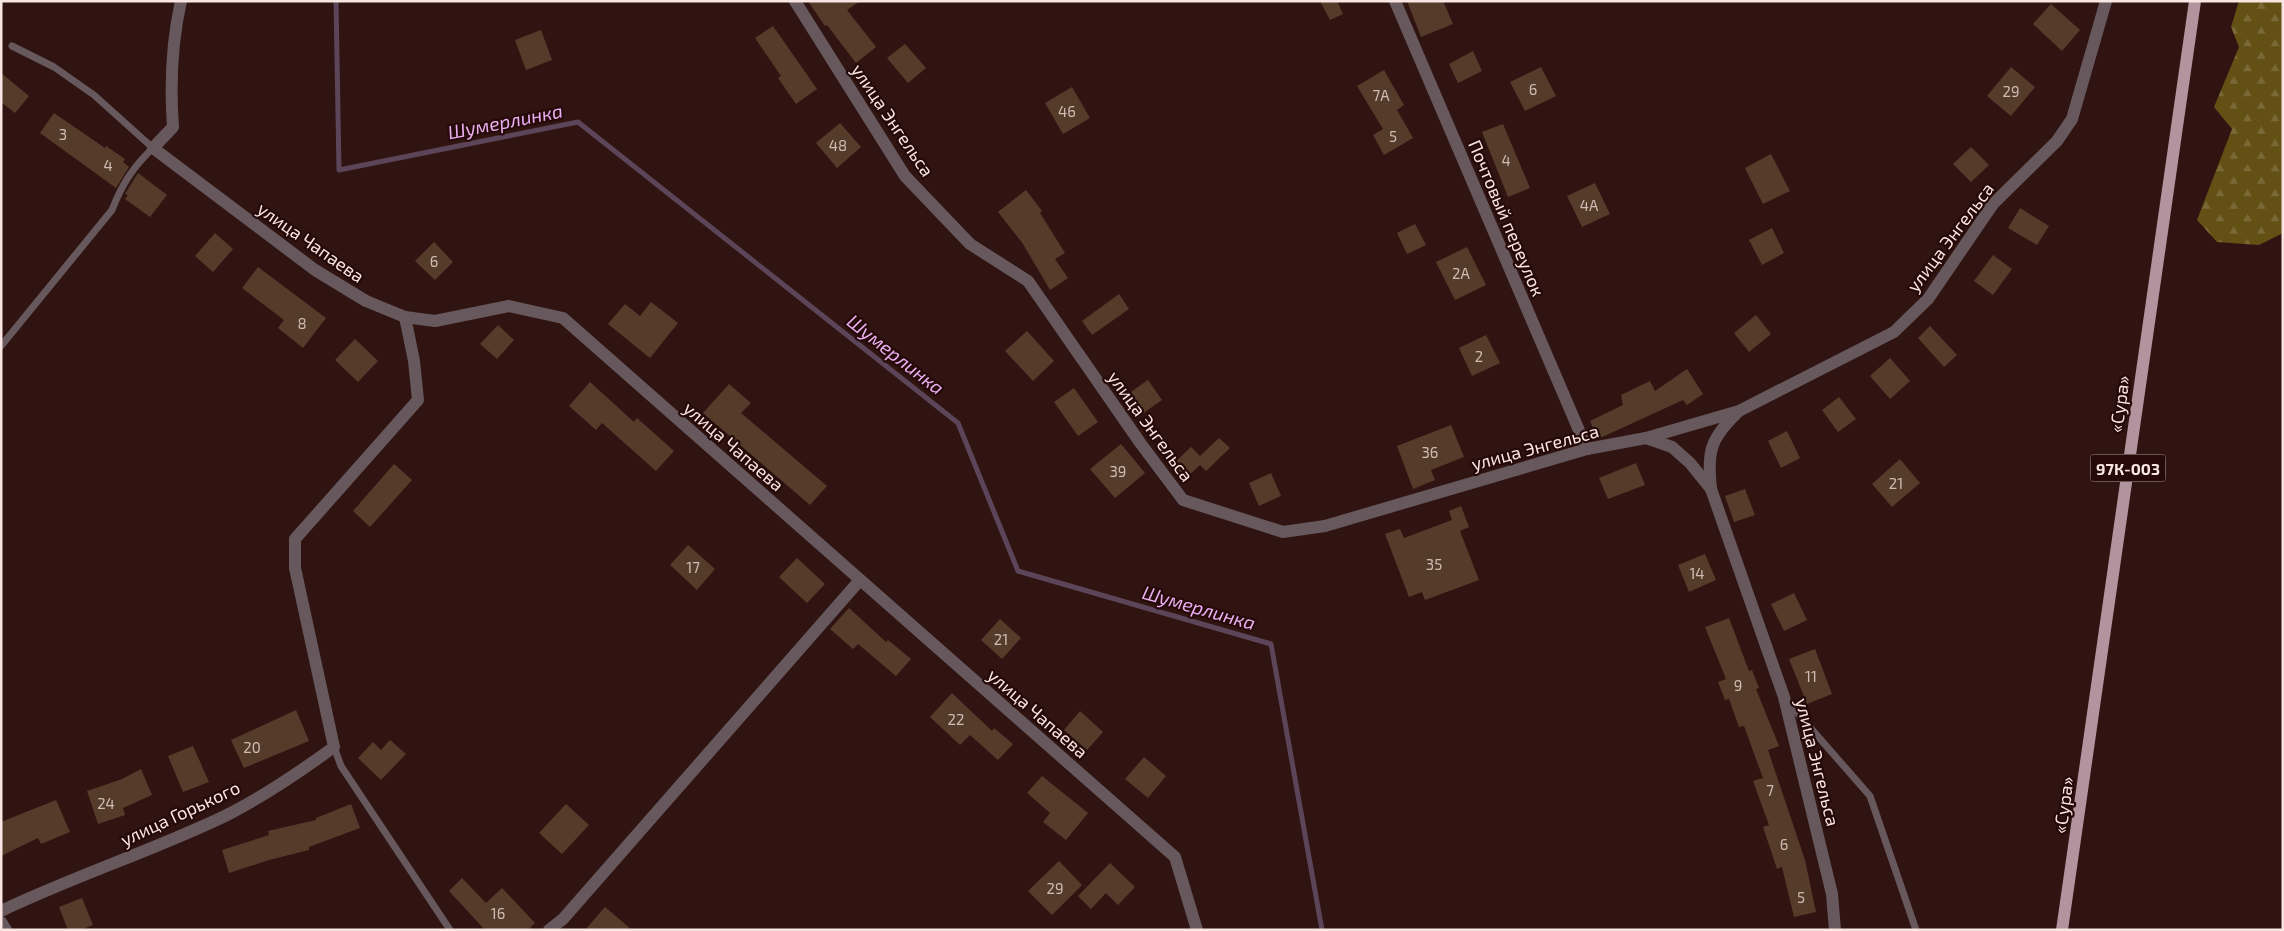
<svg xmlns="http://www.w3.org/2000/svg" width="2284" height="931" font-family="'Exo 2',sans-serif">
<defs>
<pattern id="forest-firs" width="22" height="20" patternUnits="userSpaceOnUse" patternTransform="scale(1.25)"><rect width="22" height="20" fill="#635014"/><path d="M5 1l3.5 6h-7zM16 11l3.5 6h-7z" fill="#7a6936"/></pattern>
</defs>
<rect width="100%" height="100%" fill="#2f1411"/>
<!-- forest -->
<path fill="url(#forest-firs)" d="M2239 1H2283V233L2259 245 2217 242 2197 220 2232 129 2214 107 2239 47 2231 27Z"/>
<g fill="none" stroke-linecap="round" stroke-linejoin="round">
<!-- stream -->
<path stroke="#5d4559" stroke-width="5" d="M336 1 339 170 578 122 958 423 1018 571 1271 644 1322 930"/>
</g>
<!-- building -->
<g fill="#553c2a">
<path d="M808 1H860L847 10 876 47 856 63 827 25 825 26Z"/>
<path d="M1320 1H1337L1343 14 1330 20Z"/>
<path d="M1407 1H1443L1453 24 1421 37Z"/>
<path d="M2051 4 2080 30 2062 51 2033 24Z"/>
<path d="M773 26 817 89 796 104 778 78 781 76 755 38Z"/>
<path d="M541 30 552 60 526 70 515 40Z"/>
<path d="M905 44 926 68 908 83 887 58Z"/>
<path d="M1473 51 1482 71 1458 83 1449 64Z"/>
<path d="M1541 67 1556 96 1525 111 1510 82Z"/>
<path d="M2011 67 2035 87 2011 116 1987 96Z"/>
<path d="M1384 70 1404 105 1397 110 1413 138 1384 155 1373 135 1383 129 1357 86Z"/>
<path d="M1 73 29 96 15 113 1 102Z"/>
<path d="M1072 87 1090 118 1063 134 1045 103Z"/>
<path d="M54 113 105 148 106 146 125 159 123 162 129 167 116 188 40 133Z"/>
<path d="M840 123 861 147 837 168 816 143Z"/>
<path d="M1503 124 1530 188 1508 197 1482 132Z"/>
<path d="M1971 147 1989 165 1971 182 1953 164Z"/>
<path d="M1771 154 1790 191 1763 204 1745 168Z"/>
<path d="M138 173 167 195 150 217 125 199 128 195 125 194Z"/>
<path d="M1595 183 1610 214 1582 227 1567 196Z"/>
<path d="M1026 190 1042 211 1040 213 1065 253 1055 259 1068 278 1050 290 1023 244 998 212Z"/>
<path d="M2020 208 2049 226 2037 245 2008 228Z"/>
<path d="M1415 224 1426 245 1407 254 1397 233Z"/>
<path d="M1772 228 1784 253 1762 265 1749 240Z"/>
<path d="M215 233 233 249 213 272 195 256Z"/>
<path d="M434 242 453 262 435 280 415 261Z"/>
<path d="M1467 247 1486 285 1455 300 1436 262Z"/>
<path d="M1993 255 2012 269 1993 295 1974 281Z"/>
<path d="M258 267 326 318 303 348 278 328 284 320 242 288Z"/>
<path d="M1119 294 1129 309 1092 335 1082 321Z"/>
<path d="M651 302 678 323 650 358 608 324 625 304 640 316Z"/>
<path d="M1756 315 1771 334 1749 352 1734 333Z"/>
<path d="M498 325 514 340 497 359 480 344Z"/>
<path d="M1930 326 1957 355 1944 367 1918 338Z"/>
<path d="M1027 331 1054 361 1033 381 1005 351Z"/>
<path d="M1486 335 1500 363 1472 376 1459 348Z"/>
<path d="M355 339 378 361 358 382 335 360Z"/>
<path d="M1890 358 1910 381 1890 399 1870 376Z"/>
<path d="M1687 369 1703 394 1687 405 1683 400 1598 439 1590 421 1623 405 1621 395 1650 381 1655 391Z"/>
<path d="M1148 380 1162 400 1142 414 1128 394Z"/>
<path d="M590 382 634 422 637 418 674 451 656 471 602 423 596 430 569 406Z"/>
<path d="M729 384 751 403 741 413 827 486 810 505 703 413Z"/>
<path d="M1074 388 1098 422 1078 436 1054 402Z"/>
<path d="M1839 397 1856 419 1838 432 1822 410Z"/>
<path d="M1451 425 1464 457 1431 470 1435 480 1413 489 1397 446Z"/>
<path d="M1787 431 1800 458 1781 468 1768 441Z"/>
<path d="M1219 438 1230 448 1206 471 1200 465 1186 478 1173 464 1191 447 1200 456Z"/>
<path d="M1121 444 1145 473 1115 498 1090 469Z"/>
<path d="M1900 459 1920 483 1892 507 1872 484Z"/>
<path d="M1636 463 1645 485 1608 499 1599 478Z"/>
<path d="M394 464 412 480 370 527 353 511Z"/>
<path d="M1271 473 1281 496 1259 506 1249 483Z"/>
<path d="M1745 489 1755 515 1734 522 1725 496Z"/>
<path d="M1461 506 1469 527 1460 531 1479 580 1425 600 1422 592 1409 597 1385 534 1400 529 1404 538 1452 520 1449 511Z"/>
<path d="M688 545 715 569 697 590 670 565Z"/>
<path d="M1705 554 1716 580 1689 592 1678 565Z"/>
<path d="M797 558 825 584 807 603 779 577Z"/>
<path d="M1794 593 1807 620 1784 631 1771 604Z"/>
<path d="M849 608 886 642 888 640 911 659 896 676 858 644 853 649 830 629Z"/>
<path d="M1729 618 1749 671 1752 670 1759 688 1756 689 1779 746 1768 750 1805 860 1816 912 1794 917 1782 867 1777 869 1763 827 1769 825 1753 781 1763 778 1744 726 1739 727 1729 699 1725 700 1718 682 1726 679 1705 627Z"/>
<path d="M1000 619 1021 638 1002 659 981 640Z"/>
<path d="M1815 649 1832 694 1807 704 1789 659Z"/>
<path d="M952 693 992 731 994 728 1013 744 998 760 970 735 960 745 930 717Z"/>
<path d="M296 710 309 741 244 768 231 740Z"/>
<path d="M1080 711 1103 732 1087 750 1064 730Z"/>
<path d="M390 740 406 754 381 780 358 758 373 742 381 750Z"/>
<path d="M193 746 209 782 183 792 168 756Z"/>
<path d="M1144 757 1166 776 1148 798 1125 779Z"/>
<path d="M141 769 152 795 123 808 125 815 98 824 87 791 122 779Z"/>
<path d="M1042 776 1088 813 1066 840 1043 822 1050 813 1027 793Z"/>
<path d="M56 800 70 832 41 844 38 838 1 856V822Z"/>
<path d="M351 804 360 828 309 847V850L269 860 229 873 222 850 269 835 268 831 316 820V818Z"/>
<path d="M566 804 589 825 562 854 539 833Z"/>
<path d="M1059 861 1082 885 1052 915 1028 891Z"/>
<path d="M1110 863 1135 887 1118 905 1106 893 1091 909 1078 896Z"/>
<path d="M462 878 486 903 502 888 535 923 528 930H485L449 891Z"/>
<path d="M82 898 93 925 81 930H68L59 907Z"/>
<path d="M605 907 632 930H585Z"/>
</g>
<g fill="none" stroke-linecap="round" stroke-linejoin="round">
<!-- lane -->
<g stroke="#67585d" stroke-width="7">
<path d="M1 346 112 210C122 184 133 167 153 148L94 95 54 67 12 46"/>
<path d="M1787 701 1870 796 1916 930"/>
<path d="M334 747 341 766 450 930"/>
</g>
<!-- street -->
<g stroke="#67585d" stroke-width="12">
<path d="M181 1C172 41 170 86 173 127L153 148 315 270 366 301 405 317 435 321 509 306 563 318 1175 857 1197 930"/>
<path d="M795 1 905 176 970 244 1028 281 1141 444 1183 500 1283 532 1325 526 1587 449 1646 438 1739 411 1894 332 1928 299 1993 204 2057 141 2072 119 2106 1"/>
<path d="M1395 1 1587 449"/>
<path d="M1646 438 1672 447 1690 463 1711 489 1784 697 1832 894 1835 930"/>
<path d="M1711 489C1707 452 1710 439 1737 413"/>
<path d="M1 911C74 876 152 851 225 816 261 798 301 771 334 747L295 568V539L418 400 414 361 405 317"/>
<path d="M1 922 6 930"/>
<path d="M549 930 563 919 860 580"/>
</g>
<!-- primary -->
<path stroke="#b2949e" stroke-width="12" d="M2062 930 2195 1"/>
</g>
<g text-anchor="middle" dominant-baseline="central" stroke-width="4.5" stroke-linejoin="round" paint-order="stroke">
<!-- number labels -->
<g font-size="15" fill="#d0bbb4">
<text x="1533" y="89">6</text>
<text x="2011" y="91">29</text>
<text x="1381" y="95">7А</text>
<text x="1067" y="111">46</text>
<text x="63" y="134">3</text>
<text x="1393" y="136">5</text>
<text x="838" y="145">48</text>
<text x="1506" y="160">4</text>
<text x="108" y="165">4</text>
<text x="1589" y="205">4А</text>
<text x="434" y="261">6</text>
<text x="1461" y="273">2А</text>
<text x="302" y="323">8</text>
<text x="1479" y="356">2</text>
<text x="1430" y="452">36</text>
<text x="1118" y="471">39</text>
<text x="1896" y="483">21</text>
<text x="1434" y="564">35</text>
<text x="693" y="567">17</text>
<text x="1697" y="573">14</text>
<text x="1001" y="639">21</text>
<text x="1811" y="676">11</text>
<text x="1738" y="685">9</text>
<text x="956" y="719">22</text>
<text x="252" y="747">20</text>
<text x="1770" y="790">7</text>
<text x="106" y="803">24</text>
<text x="1784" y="844">6</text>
<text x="1055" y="888">29</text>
<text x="1801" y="897">5</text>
<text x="498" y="913">16</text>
</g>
<!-- shield labels -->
<rect fill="#250a09" stroke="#b9a3a1" stroke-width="1" x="2090.5" y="454.5" width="75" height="27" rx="4"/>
<g font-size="16" font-weight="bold" fill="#f9e5e2">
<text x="2128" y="468">97К-003</text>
</g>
<!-- street labels -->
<g font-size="18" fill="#f9e5e2" stroke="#250a09">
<text transform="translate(893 120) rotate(56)">улица Энгельса</text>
<text transform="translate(1507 218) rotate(67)">Почтовый переулок</text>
<text transform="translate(1950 237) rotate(-53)">улица Энгельса</text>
<text transform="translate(311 242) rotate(35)">улица Чапаева</text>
<text transform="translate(2119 404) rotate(-82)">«Сура»</text>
<text transform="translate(1151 426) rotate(54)">улица Энгельса</text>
<text transform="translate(734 446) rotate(41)">улица Чапаева</text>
<text transform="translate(1535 447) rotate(-15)">улица Энгельса</text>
<text transform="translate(1038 713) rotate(41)">улица Чапаева</text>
<text transform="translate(1818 762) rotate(76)">улица Энгельса</text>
<text transform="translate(2063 805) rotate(-82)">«Сура»</text>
<text transform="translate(180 813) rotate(-25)">улица Горького</text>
</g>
<!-- water labels -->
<g font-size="19" font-style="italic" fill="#eaaff0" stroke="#250a09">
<text transform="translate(505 121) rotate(-11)">Шумерлинка</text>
<text transform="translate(896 354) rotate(38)">Шумерлинка</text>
<text transform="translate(1199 607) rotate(16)">Шумерлинка</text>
</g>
</g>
<!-- border -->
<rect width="2284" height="931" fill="none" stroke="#f9e5e2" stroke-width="5"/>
</svg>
